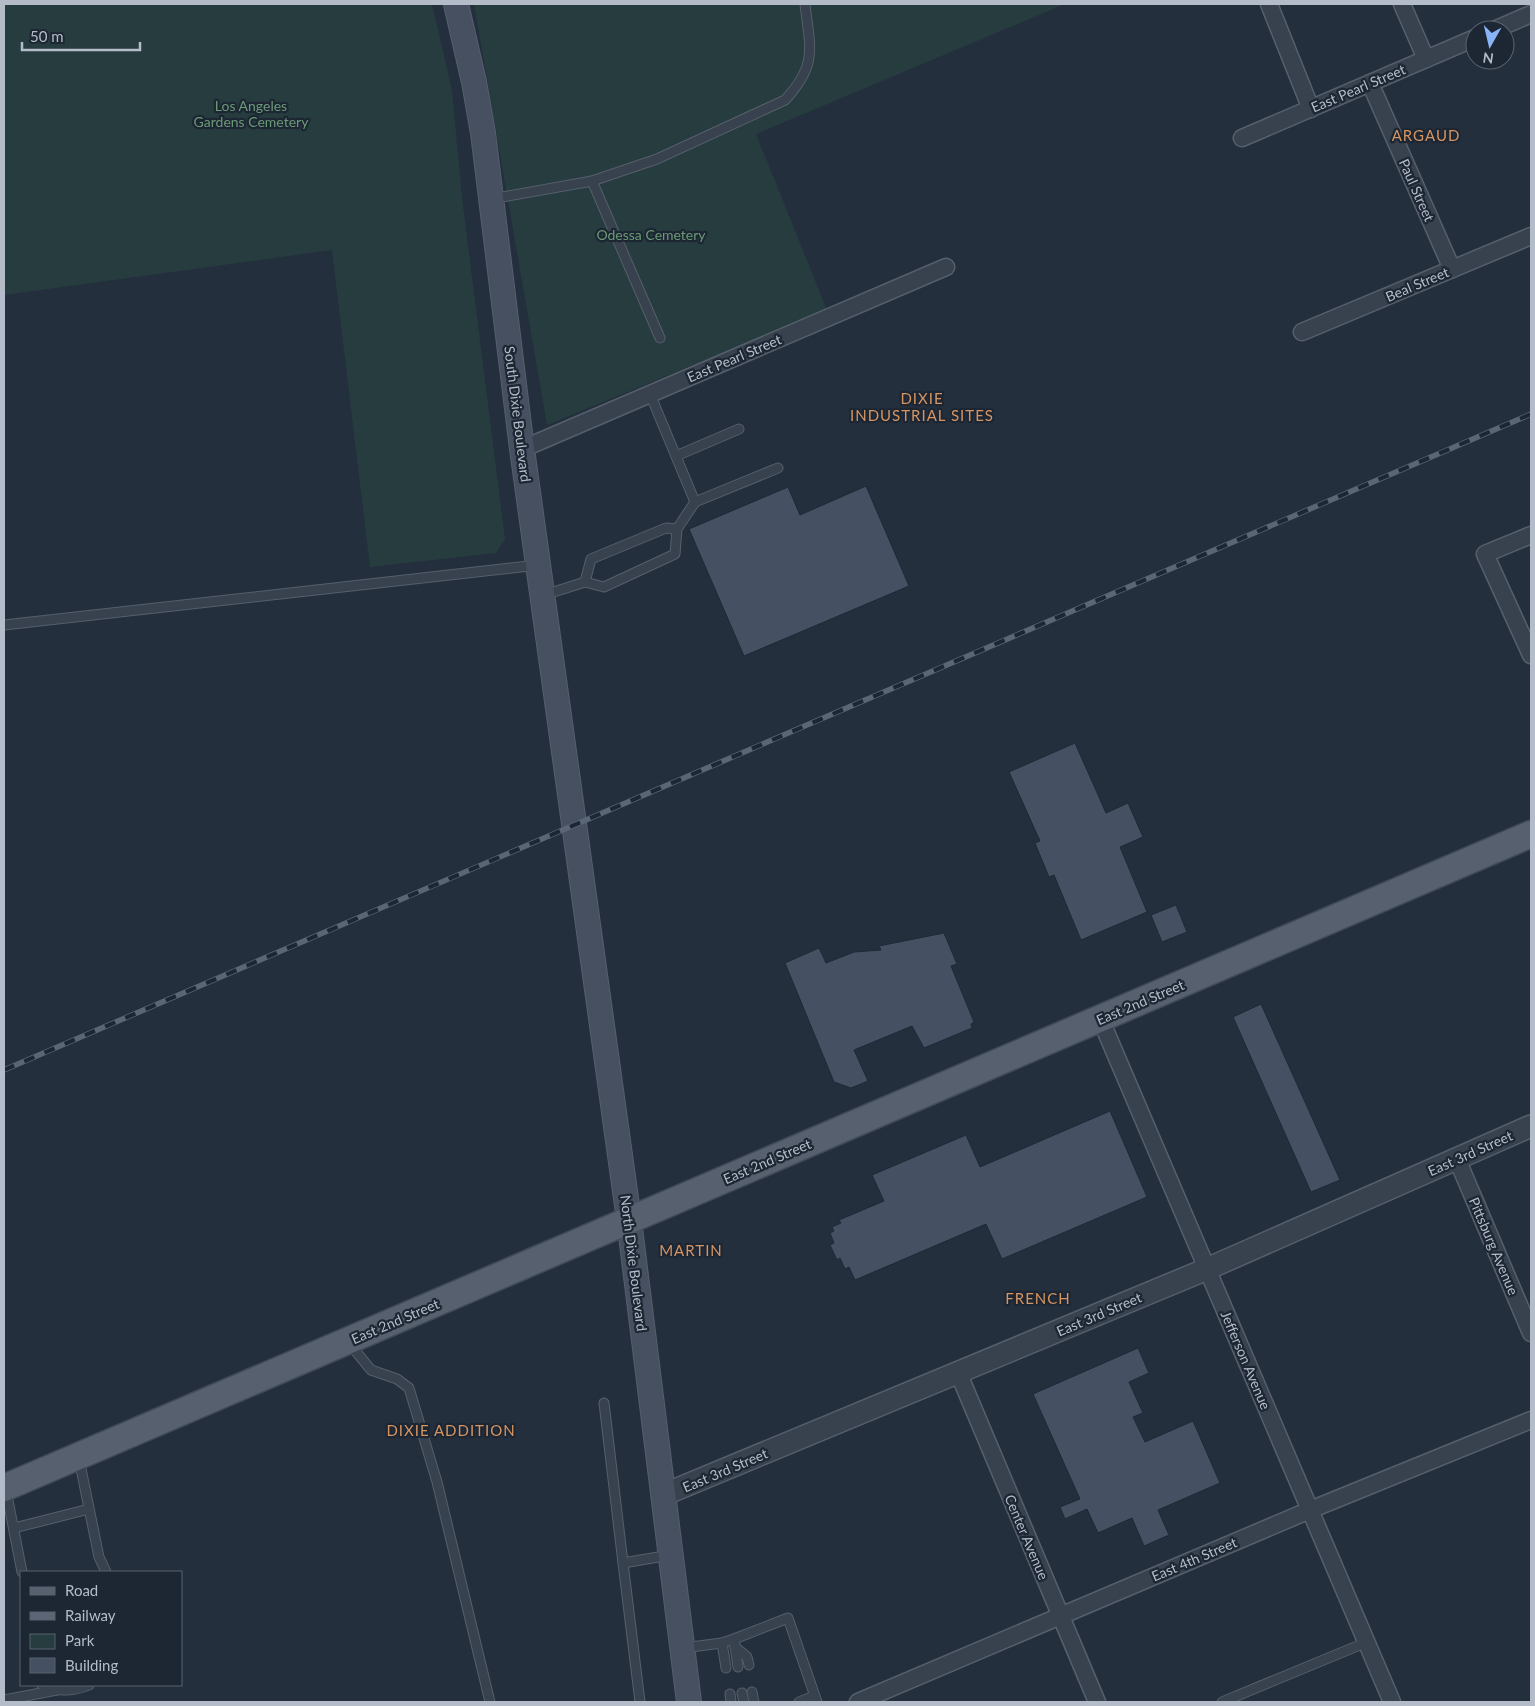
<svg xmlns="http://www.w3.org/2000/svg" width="1535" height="1706" font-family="Lato,sans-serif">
<rect width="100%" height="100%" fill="#242f3e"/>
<!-- green -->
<g fill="#263c3f">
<path d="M4 4H432L452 90 462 198 505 539 496 553 370 567 332 250 4 295Z"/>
<path d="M474 4H1065L756 134 827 310 547 425Z"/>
</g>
<!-- building -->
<g fill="#455162" stroke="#1f2835">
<path d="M866 486 909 586 744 656 689 529 788 487 800 515Z"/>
<path d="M1075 743 1106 813 1128 803 1143 837 1120 847 1147 912 1081 940 1054 875 1049 877 1035 843 1040 841 1009 772Z"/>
<path d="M1176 905 1187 932 1162 942 1151 915Z"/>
<path d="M944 933 957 964 951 966 974 1022 971 1024 972 1028 924 1048 912 1026 854 1050 868 1081 851 1088 834 1082 785 963 819 948 826 963 854 952 881 950 879 946Z"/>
<path d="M1261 1004 1340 1180 1311 1192 1233 1017Z"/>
<path d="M1110 1111 1147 1197 1002 1259 986 1224 855 1280 849 1267 845 1269 840 1258 837 1260 830 1245 834 1243 830 1233 834 1231 832 1227 841 1223 839 1220 884 1201 872 1175 966 1135 980 1167Z"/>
<path d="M1138 1348 1149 1373 1129 1382 1143 1413 1133 1417 1145 1442 1193 1421 1220 1483 1158 1510 1169 1535 1144 1546 1132 1518 1098 1533 1087 1509 1065 1519 1060 1507 1080 1499 1033 1394Z"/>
</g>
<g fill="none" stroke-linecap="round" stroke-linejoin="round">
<defs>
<g id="service">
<path d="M592 181 657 159 785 100C818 64 810 49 805 4"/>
<path d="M491 199 592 181 660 338"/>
<path d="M650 394 695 502 778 468"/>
<path d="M676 456 739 429"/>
<path d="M677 529 666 528 591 559 585 582 604 587 675 554 677 529 695 502"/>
<path d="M544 595 585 582"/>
<path d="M4 625 538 565"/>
<path d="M349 1343 371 1370 397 1379 409 1388 437 1482 490 1702"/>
<path d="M604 1403 623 1563 670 1555"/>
<path d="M79 1459 99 1557 106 1572"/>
<path d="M6 1490 22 1572"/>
<path d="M14 1528 89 1509"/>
<path d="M623 1563 640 1702"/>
<path d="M734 1639 788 1618 817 1702"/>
<path d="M722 1643 726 1668"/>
<path d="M735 1647 747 1657 749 1665"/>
<path d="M683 1648 722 1643 734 1639 738 1667"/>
<path d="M42 1685C57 1692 74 1691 89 1685"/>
<path d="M752 1692 754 1702"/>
<path d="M742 1693 744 1702"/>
<path d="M730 1694 731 1702"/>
<path d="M4 1700 57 1690"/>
<path d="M799 1702 814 1696"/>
<path d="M1222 1702 1367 1642"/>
</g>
<g id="minor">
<path d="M1269 4 1311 109"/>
<path d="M1402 4 1426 59"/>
<path d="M1494 30 1531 14"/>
<path d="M1370 83 1452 269"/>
<path d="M1242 138 1475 38"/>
<path d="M1302 332 1531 236"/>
<path d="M522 449 946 267"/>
<path d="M1531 535 1485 554 1531 655"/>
<path d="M1100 1018 1392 1702"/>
<path d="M1457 1159 1531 1333"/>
<path d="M958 1372 1097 1702"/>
<path d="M858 1702 1310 1510 1531 1420"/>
</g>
<path id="tertiary" d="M663 1495 1207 1269 1531 1126"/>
<path id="secondary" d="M456 4 474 82 483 133 522 449 629 1220 689 1702"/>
<path id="primary" d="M4 1488 1531 834"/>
</defs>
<!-- service casing -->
<use href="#service" stroke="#565f6c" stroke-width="11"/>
<!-- minor casing -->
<use href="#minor" stroke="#565f6c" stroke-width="19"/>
<!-- tertiary casing -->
<use href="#tertiary" stroke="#565f6c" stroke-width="24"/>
<!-- secondary casing -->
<use href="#secondary" stroke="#565f6c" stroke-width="26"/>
<!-- primary casing -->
<use href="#primary" stroke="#414a57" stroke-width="29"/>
<!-- service -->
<use href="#service" stroke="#38414e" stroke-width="9"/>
<!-- minor -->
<use href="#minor" stroke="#38414e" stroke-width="16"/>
<!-- tertiary -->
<use href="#tertiary" stroke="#38414e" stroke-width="21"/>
<!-- secondary -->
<use href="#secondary" stroke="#465061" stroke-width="24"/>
<!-- primary -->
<use href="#primary" stroke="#56606e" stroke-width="26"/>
<defs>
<path id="rail" d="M4 1070 1531 414"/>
</defs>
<!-- rail casing -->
<use href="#rail" stroke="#5a6575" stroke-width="5.5"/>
<!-- rail -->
<use href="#rail" stroke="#1d2633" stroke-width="4" stroke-dasharray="11" stroke-linecap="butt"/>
</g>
<g text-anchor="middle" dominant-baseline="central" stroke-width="4.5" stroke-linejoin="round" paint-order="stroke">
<!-- street labels -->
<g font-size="14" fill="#b4bcc9" stroke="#1d2633">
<text transform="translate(1358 88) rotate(-23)">East Pearl Street</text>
<text transform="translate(1417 190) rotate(66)">Paul Street</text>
<text transform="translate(1417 284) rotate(-23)">Beal Street</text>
<text transform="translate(734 358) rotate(-23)">East Pearl Street</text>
<text transform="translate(518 414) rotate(83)">South Dixie Boulevard</text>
<text transform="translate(1140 1002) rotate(-23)">East 2nd Street</text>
<text transform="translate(1470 1153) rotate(-24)">East 3rd Street</text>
<text transform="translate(767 1161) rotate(-23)">East 2nd Street</text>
<text transform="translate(1494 1246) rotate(67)">Pittsburg Avenue</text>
<text transform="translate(634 1263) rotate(83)">North Dixie Boulevard</text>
<text transform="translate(1099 1314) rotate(-23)">East 3rd Street</text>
<text transform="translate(395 1321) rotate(-23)">East 2nd Street</text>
<text transform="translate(1246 1360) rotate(67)">Jefferson Avenue</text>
<text transform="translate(725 1470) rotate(-23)">East 3rd Street</text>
<text transform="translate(1027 1537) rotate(67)">Center Avenue</text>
<text transform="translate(1194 1559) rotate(-23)">East 4th Street</text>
</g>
<!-- park labels -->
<g font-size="14" fill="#6b9a76" stroke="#1d2633">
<text x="251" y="105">Los Angeles<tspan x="251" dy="16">Gardens Cemetery</tspan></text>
<text x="651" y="234">Odessa Cemetery</text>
</g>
<!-- neighbourhood labels -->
<g font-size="15" letter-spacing="1" fill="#d59563" stroke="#1d2633">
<text x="1426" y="135">ARGAUD</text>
<text x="922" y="398">DIXIE<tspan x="922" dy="17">INDUSTRIAL SITES</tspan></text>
<text x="691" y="1250">MARTIN</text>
<text x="1038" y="1298">FRENCH</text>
<text x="451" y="1430">DIXIE ADDITION</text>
</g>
</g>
<!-- border -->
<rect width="1535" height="1706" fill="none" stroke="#b4bcc9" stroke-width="10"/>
<!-- legend -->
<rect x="20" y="1571" width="162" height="115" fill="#1d2633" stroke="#59626f"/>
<rect x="30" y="1587" width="25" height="8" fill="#56606e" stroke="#59626f"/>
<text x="65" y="1596" font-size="15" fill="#b4bcc9">Road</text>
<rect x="30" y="1612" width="25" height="8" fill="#5a6575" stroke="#59626f"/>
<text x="65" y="1621" font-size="15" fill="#b4bcc9">Railway</text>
<rect x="30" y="1634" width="25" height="15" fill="#263c3f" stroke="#59626f"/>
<text x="65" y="1646" font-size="15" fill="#b4bcc9">Park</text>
<rect x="30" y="1658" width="25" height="15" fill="#455162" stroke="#59626f"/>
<text x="65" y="1671" font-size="15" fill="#b4bcc9">Building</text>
<!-- north arrow -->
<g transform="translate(1490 45) rotate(188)"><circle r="24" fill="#1d2633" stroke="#59626f"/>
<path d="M0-4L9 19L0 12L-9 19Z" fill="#8ab4f8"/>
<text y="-8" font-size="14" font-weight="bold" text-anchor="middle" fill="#b4bcc9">N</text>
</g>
<!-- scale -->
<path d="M22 42v8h118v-8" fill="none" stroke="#b4bcc9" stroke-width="2.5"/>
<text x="30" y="42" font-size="15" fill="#b4bcc9" stroke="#1d2633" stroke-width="4" paint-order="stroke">50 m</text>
</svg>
